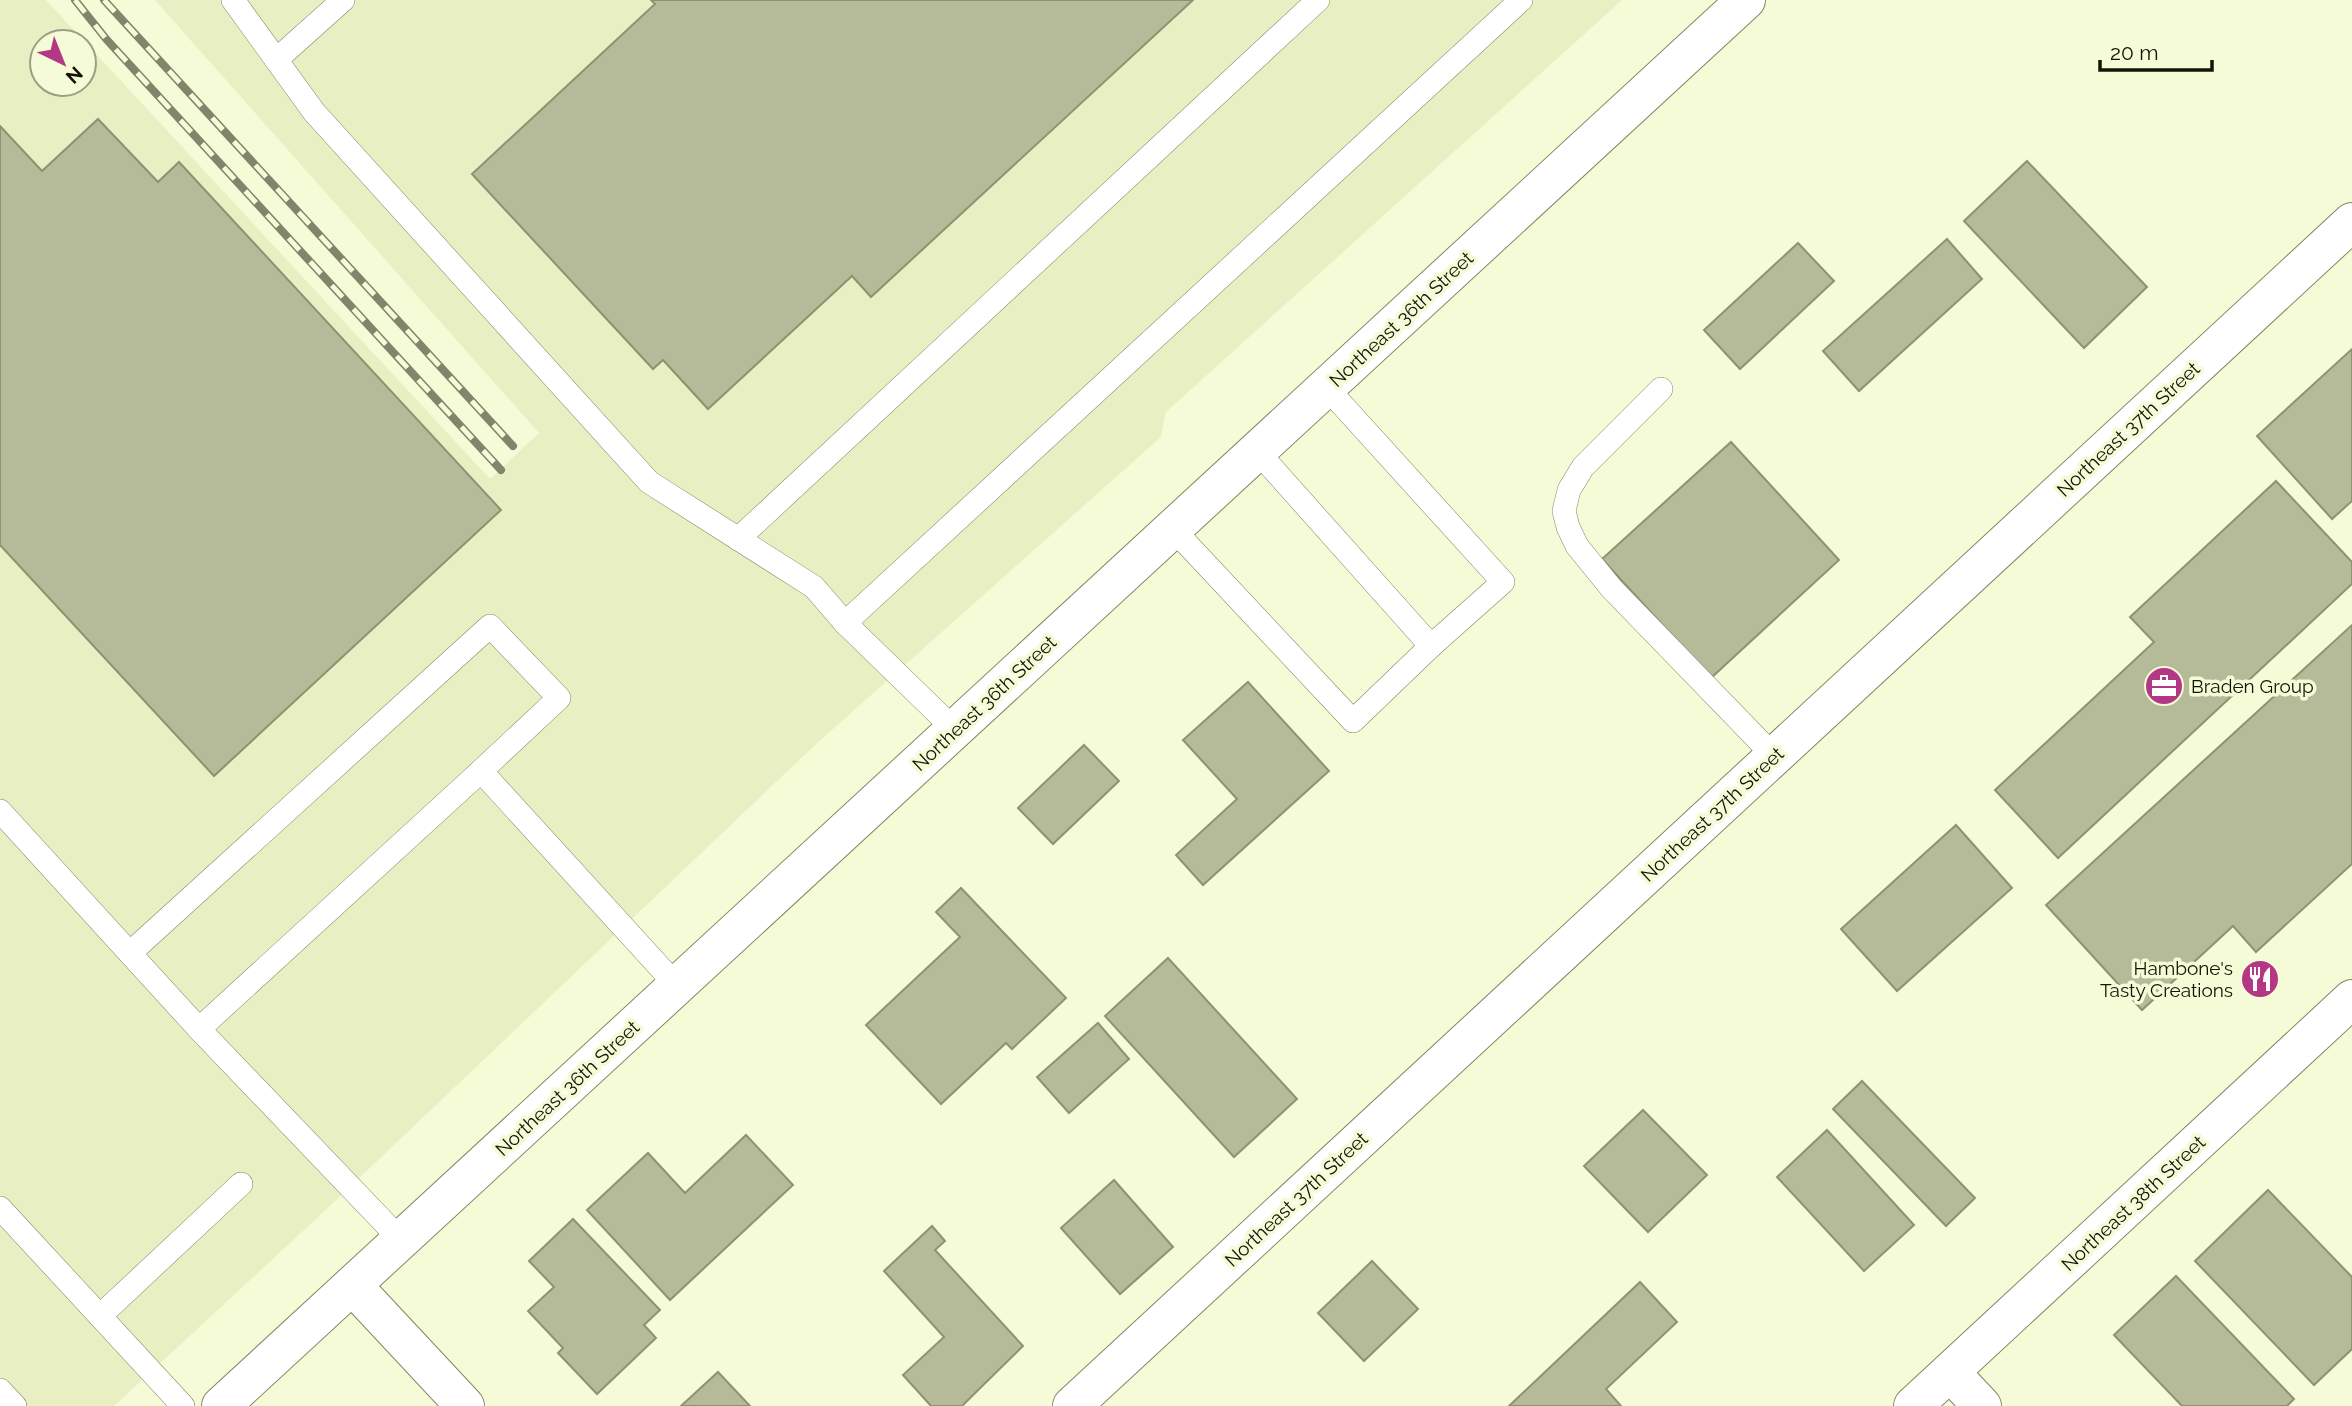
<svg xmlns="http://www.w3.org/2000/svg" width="2352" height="1406" font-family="Raleway,sans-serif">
<rect width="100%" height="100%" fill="#f5fbd6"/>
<!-- built -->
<path fill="#e8efc3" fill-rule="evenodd" d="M0 0H46L490 479 539 433 155 0H1622L1165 413 1161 437 815 745 316 1219 114 1406H0ZM42 42H84V84H42Z"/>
<!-- building -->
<g fill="#b5bb98" stroke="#8d9270" stroke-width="2">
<path d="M651 0H1193L871 297 852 276 708 409 663 360 653 369 472 174 655 4Z"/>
<path d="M98 119 158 182 179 162 501 510 214 776 0 545V126L42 171Z"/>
<path d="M2027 161 2147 287 2084 348 1964 221Z"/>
<path d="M1947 239 1982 279 1859 391 1823 351Z"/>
<path d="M1798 243 1834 281 1740 369 1704 330Z"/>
<path d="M2352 349V501L2332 519 2257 436Z"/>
<path d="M1731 442 1839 560 1711 678 1602 559Z"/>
<path d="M2276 481 2352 562V584L2058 858 1995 790 2154 642 2130 617Z"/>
<path d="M2352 625V864L2256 952 2233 926 2142 1010 2046 905Z"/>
<path d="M1248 682 1329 771 1203 885 1176 855 1237 799 1183 740Z"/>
<path d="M1084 745 1119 781 1053 844 1018 808Z"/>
<path d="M1956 825 2012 888 1897 991 1841 929Z"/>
<path d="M961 888 1066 998 1012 1049 1006 1043 941 1104 866 1025 960 937 936 912Z"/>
<path d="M1168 958 1297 1099 1234 1157 1105 1016Z"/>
<path d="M1098 1023 1129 1059 1069 1113 1037 1077Z"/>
<path d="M1862 1081 1975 1198 1946 1226 1833 1109Z"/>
<path d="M1643 1110 1707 1175 1648 1232 1584 1166Z"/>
<path d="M1827 1130 1914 1225 1864 1271 1777 1177Z"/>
<path d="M746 1135 793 1185 670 1300 587 1210 648 1153 685 1193Z"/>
<path d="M1114 1180 1173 1247 1120 1294 1061 1228Z"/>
<path d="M2268 1190 2352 1277V1349L2314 1385 2195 1261Z"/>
<path d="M573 1219 660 1310 644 1325 656 1338 597 1394 558 1353 563 1348 528 1311 554 1287 529 1261Z"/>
<path d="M932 1226 945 1241 935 1250 1023 1346 962 1406H931L903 1375 944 1337 884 1271Z"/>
<path d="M1372 1261 1418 1309 1364 1361 1318 1313Z"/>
<path d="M2176 1276 2294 1399 2287 1406H2182L2114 1335Z"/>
<path d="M1640 1282 1677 1322 1606 1389 1621 1406H1509Z"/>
<path d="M718 1372 750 1406H681Z"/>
</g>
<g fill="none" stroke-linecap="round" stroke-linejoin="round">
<defs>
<g id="service">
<path d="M233 0 314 112 649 482 814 587 845 623"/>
<path d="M276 60 343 0"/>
<path d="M1326 387 1503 582 1431 646"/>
<path d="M1661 389 1583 467 1569 490 1564 511 1568 527 1577 546 1612 589 1774 756"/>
<path d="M1173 529 1353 721 1431 646 1257 451"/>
<path d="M738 539 1318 0"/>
<path d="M955 730 845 623 1521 0"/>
<path d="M0 811 199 1029 401 1240"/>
<path d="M130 953 490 626 559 698 481 771"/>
<path d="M199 1029 481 771 677 986"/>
<path d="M0 1208 183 1406"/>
<path d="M100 1316 241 1184"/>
<path d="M0 1390 15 1406"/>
</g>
<g id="minor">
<path d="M353 1286 465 1406"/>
<path d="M1950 1372 1982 1406"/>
<path d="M1072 1406 2352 222"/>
<path d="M1913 1406 2352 999"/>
</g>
<path id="secondary" d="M221 1406 1746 0"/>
</defs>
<!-- service casing -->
<use href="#service" stroke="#828766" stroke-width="24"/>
<!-- minor casing -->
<use href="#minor" stroke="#828766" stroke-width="40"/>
<!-- secondary casing -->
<use href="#secondary" stroke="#828766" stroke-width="40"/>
<!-- service -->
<use href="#service" stroke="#fff" stroke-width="23"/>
<!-- minor -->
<use href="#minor" stroke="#fff" stroke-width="38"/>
<!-- secondary -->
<use href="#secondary" stroke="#fff" stroke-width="38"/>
<defs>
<g id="rail">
<path d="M75 0 107 40 501 470"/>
<path d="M104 0 513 446"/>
</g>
</defs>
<!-- rail casing -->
<use href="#rail" stroke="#81856c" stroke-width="8"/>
<!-- rail -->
<use href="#rail" stroke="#f5fbd6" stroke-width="5" stroke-dasharray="16" stroke-linecap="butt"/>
</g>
<!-- icons -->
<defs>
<symbol id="office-disc" viewBox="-11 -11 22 22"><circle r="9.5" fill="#b43785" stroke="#f5fbd6"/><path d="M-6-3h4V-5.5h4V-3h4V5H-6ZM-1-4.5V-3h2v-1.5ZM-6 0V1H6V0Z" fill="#fff"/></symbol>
<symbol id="restaurant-disc" viewBox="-11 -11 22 22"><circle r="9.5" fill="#b43785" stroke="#f5fbd6"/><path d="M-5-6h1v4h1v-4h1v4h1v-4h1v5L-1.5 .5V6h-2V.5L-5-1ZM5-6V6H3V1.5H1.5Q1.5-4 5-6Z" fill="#fff"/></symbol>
</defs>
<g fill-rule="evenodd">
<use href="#office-disc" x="2142" y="664" width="44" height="44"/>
<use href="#restaurant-disc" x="2238" y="957" width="44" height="44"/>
</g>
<g text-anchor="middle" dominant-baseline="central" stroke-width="7" stroke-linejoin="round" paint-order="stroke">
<!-- street labels -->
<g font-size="19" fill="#131408" stroke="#f5fbd6">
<text transform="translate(1401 319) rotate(-43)">Northeast 36th Street</text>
<text transform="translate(2128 429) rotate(-43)">Northeast 37th Street</text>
<text transform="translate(984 703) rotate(-43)">Northeast 36th Street</text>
<text transform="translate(1712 814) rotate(-43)">Northeast 37th Street</text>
<text transform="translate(567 1088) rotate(-43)">Northeast 36th Street</text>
<text transform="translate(1296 1199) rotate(-43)">Northeast 37th Street</text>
<text transform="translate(2133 1203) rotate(-43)">Northeast 38th Street</text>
</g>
<!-- poi labels -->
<g font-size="19" fill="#131408" stroke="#f5fbd6" text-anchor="start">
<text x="2191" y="686">Braden Group</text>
<text x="2233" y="968" text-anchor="end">Hambone's<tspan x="2233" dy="22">Tasty Creations</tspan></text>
</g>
</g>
<!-- north arrow -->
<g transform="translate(63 63) rotate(137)"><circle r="33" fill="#f5fbd6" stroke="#9b9f84" stroke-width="2"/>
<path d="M0-5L12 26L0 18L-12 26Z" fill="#b43785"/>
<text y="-10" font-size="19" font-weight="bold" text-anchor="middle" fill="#131408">N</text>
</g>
<!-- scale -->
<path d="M2100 60v10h112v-10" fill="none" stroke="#131408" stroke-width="3.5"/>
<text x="2110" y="60" font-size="21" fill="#131408" stroke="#f5fbd6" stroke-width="5" paint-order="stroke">20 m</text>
</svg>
